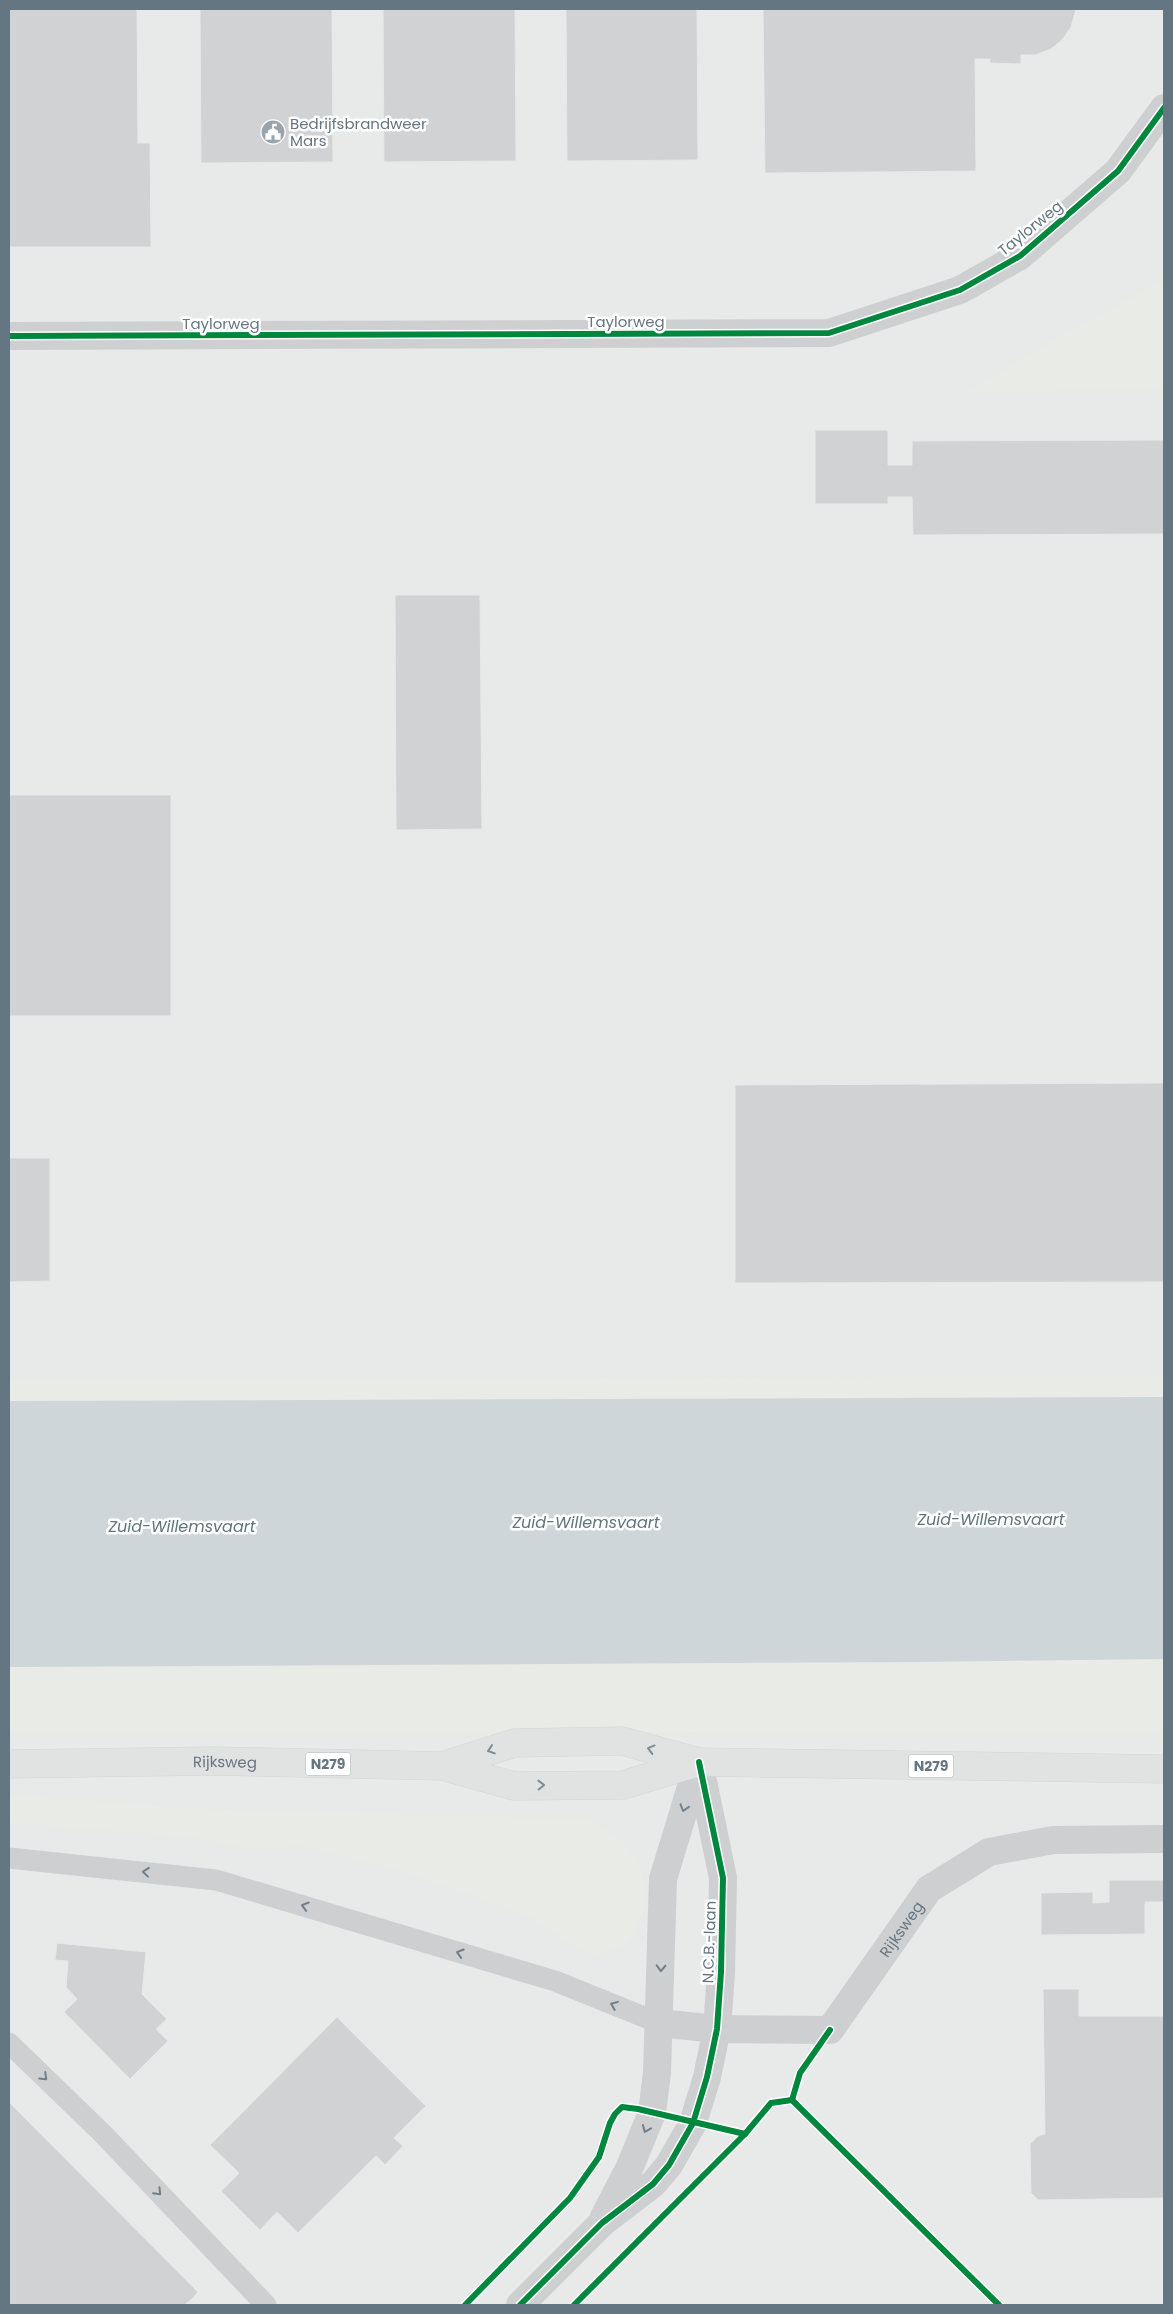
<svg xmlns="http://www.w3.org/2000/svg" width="1173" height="2314" font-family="Poppins,sans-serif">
<rect width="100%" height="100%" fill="#f9f9f9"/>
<!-- built -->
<rect fill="#e8e9e9" x="9" y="9" width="1155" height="2296"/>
<!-- green -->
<g fill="#e8ebe6">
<path d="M1164 280V388L967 393 1031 353Z"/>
<path d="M1164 1376V1397L9 1401V1380Z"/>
<path d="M1164 1659V1733L210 1732 9 1734V1667L915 1662Z"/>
<path d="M9 1795 200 1809 588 1819 625 1844 642 1870 646 1903 635 1932 622 1946 600 1955 584 1953 529 1916 396 1869 301 1846 254 1849 181 1836 9 1823Z"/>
</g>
<!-- water -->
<path fill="#ced6d9" d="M1164 1397V1659L915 1662 9 1667V1401Z"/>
<!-- building -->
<g fill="#d0d2d3" stroke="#e8e8e8">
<path d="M9 9H137L138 143H150L151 247H9Z"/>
<path d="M200 9H332L333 162 201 163Z"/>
<path d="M383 9H515L516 161 384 162Z"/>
<path d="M566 9H697L698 160 567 161Z"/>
<path d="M763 9H1076L1071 27 1062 40 1051 49 1035 55H1021V64L990 63V59H975L976 171 765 173Z"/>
<path d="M815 430H888V465H912V441L1164 440V534L913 535 912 497H888V504H815Z"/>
<path d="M395 595H480L482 829 396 830Z"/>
<rect x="9" y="795" width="162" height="221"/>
<path d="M1164 1083V1282L735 1283V1085Z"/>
<path d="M9 1158H50V1281L9 1282Z"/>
<path d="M1109 1880H1164V1902H1145V1934L1041 1935V1893L1093 1892V1903L1109 1902Z"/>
<path d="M57 1943 146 1952 142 1994 167 2019 156 2029 168 2041 130 2079 64 2012 77 1999 66 1987 68 1961 55 1960Z"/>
<path d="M1043 1989H1079V2016H1164V2198L1038 2200 1031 2193 1030 2144 1038 2136 1045 2134Z"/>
<path d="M337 2017 426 2106 394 2138 403 2146 385 2165 376 2156 298 2233 277 2212 260 2230 221 2191 239 2173 210 2145Z"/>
<path d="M9 2102 198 2292 192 2299 184 2305H9Z"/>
</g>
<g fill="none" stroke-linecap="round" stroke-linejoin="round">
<defs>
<g id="primary">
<path id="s2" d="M9 1764 214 1761 442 1766 514 1786 623 1785 699 1762"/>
<path d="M442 1766 514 1743 622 1741 699 1762 1164 1769"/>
</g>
</defs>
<!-- primary casing -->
<use href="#primary" stroke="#d5d6d7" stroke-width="29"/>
<!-- lane -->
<g stroke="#cecfd0" stroke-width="21">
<path d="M9 1858 216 1880 555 1981 659 2023"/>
<path d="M9 2043 102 2133 266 2305"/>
</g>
<!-- street -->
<g stroke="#cecfd0" stroke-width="28">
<path d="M9 336 829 333 960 290 1020 256 1118 171 1164 108"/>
<path id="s1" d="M659 2023 717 2029 830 2030 929 1889 989 1852 1053 1840 1164 1839"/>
<path d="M604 2217 629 2169 652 2113 657 2073 663 1879 698 1764"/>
<path d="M520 2305 602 2223 653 2184 669 2165 693 2123 707 2077 717 2029 721 1972 723 1878 699 1762"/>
</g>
<!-- primary -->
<use href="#primary" stroke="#e1e2e2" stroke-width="28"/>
<defs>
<g id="cycleway">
<path d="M9 336 829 333 960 290 1020 256 1118 171 1164 108"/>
<path d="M792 2100 800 2073 830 2030"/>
<path d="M465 2305 570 2198 599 2157 610 2123 615 2114 622 2107 638 2109 745 2134"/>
<path d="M520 2305 602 2223 653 2184 669 2165 693 2123 707 2077 717 2029 721 1972 723 1878 699 1762"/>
<path d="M574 2305 745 2134 771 2103 792 2100 999 2305"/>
</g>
</defs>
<!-- cycleway casing -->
<use href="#cycleway" stroke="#fff" stroke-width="9"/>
<!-- cycleway -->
<use href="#cycleway" stroke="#00873e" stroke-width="6"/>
</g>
<!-- one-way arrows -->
<defs><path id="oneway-chevron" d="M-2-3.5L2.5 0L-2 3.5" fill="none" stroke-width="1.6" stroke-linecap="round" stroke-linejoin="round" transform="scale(1.25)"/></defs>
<g stroke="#7e8c96">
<use href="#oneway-chevron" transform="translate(651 1749) rotate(-165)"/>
<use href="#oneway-chevron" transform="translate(491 1750) rotate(162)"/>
<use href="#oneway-chevron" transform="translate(541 1785) rotate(-1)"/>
</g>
<g stroke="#707f8b">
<use href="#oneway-chevron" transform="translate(684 1808) rotate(107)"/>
<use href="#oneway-chevron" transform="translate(146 1872) rotate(-174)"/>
<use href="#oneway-chevron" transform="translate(305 1906) rotate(-163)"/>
<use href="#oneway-chevron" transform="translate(460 1953) rotate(-163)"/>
<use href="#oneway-chevron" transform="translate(661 1968) rotate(92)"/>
<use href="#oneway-chevron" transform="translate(614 2005) rotate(-158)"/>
<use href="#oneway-chevron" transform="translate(44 2077) rotate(44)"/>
<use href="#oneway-chevron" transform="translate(646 2129) rotate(113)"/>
<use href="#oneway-chevron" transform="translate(158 2192) rotate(46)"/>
</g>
<!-- icons -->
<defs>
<symbol id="civic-disc" viewBox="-11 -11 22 22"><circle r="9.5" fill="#99a4ac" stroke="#fff"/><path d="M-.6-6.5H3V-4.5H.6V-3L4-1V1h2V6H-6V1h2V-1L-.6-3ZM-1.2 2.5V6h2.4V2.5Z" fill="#fff"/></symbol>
</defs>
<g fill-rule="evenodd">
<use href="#civic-disc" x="259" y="118" width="28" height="28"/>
</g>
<g text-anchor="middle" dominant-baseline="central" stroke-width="5" stroke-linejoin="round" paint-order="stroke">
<!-- shield labels -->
<g fill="#fff" stroke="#939fa8" stroke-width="1">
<rect x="305.5" y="1752.5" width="45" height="23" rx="4"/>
<rect x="908.5" y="1754.5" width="45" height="23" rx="4"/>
</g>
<g font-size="14" font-weight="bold" fill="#657683">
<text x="328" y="1764">N279</text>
<text x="931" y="1766">N279</text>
</g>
<!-- poi labels -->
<g font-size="15" fill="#657683" stroke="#fff" text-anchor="start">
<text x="290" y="123">Bedrijfsbrandweer<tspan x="290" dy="17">Mars</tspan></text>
</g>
<!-- street labels -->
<g font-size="15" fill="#657683" stroke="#fff">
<text transform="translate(1030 228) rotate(-39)">Taylorweg</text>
<text x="626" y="321">Taylorweg</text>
<text x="221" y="323">Taylorweg</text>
<text stroke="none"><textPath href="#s2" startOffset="216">Rijksweg</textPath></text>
<text stroke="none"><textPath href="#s1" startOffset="295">Rijksweg</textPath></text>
<text transform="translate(709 1942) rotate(-88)">N.C.B.-laan</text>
</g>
<!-- water labels -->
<g font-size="16" font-style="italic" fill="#60757c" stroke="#fff">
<text x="991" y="1519">Zuid-Willemsvaart</text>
<text x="586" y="1522">Zuid-Willemsvaart</text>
<text x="182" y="1526">Zuid-Willemsvaart</text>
</g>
</g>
<!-- border -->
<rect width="1173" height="2314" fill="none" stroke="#657683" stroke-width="20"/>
</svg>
